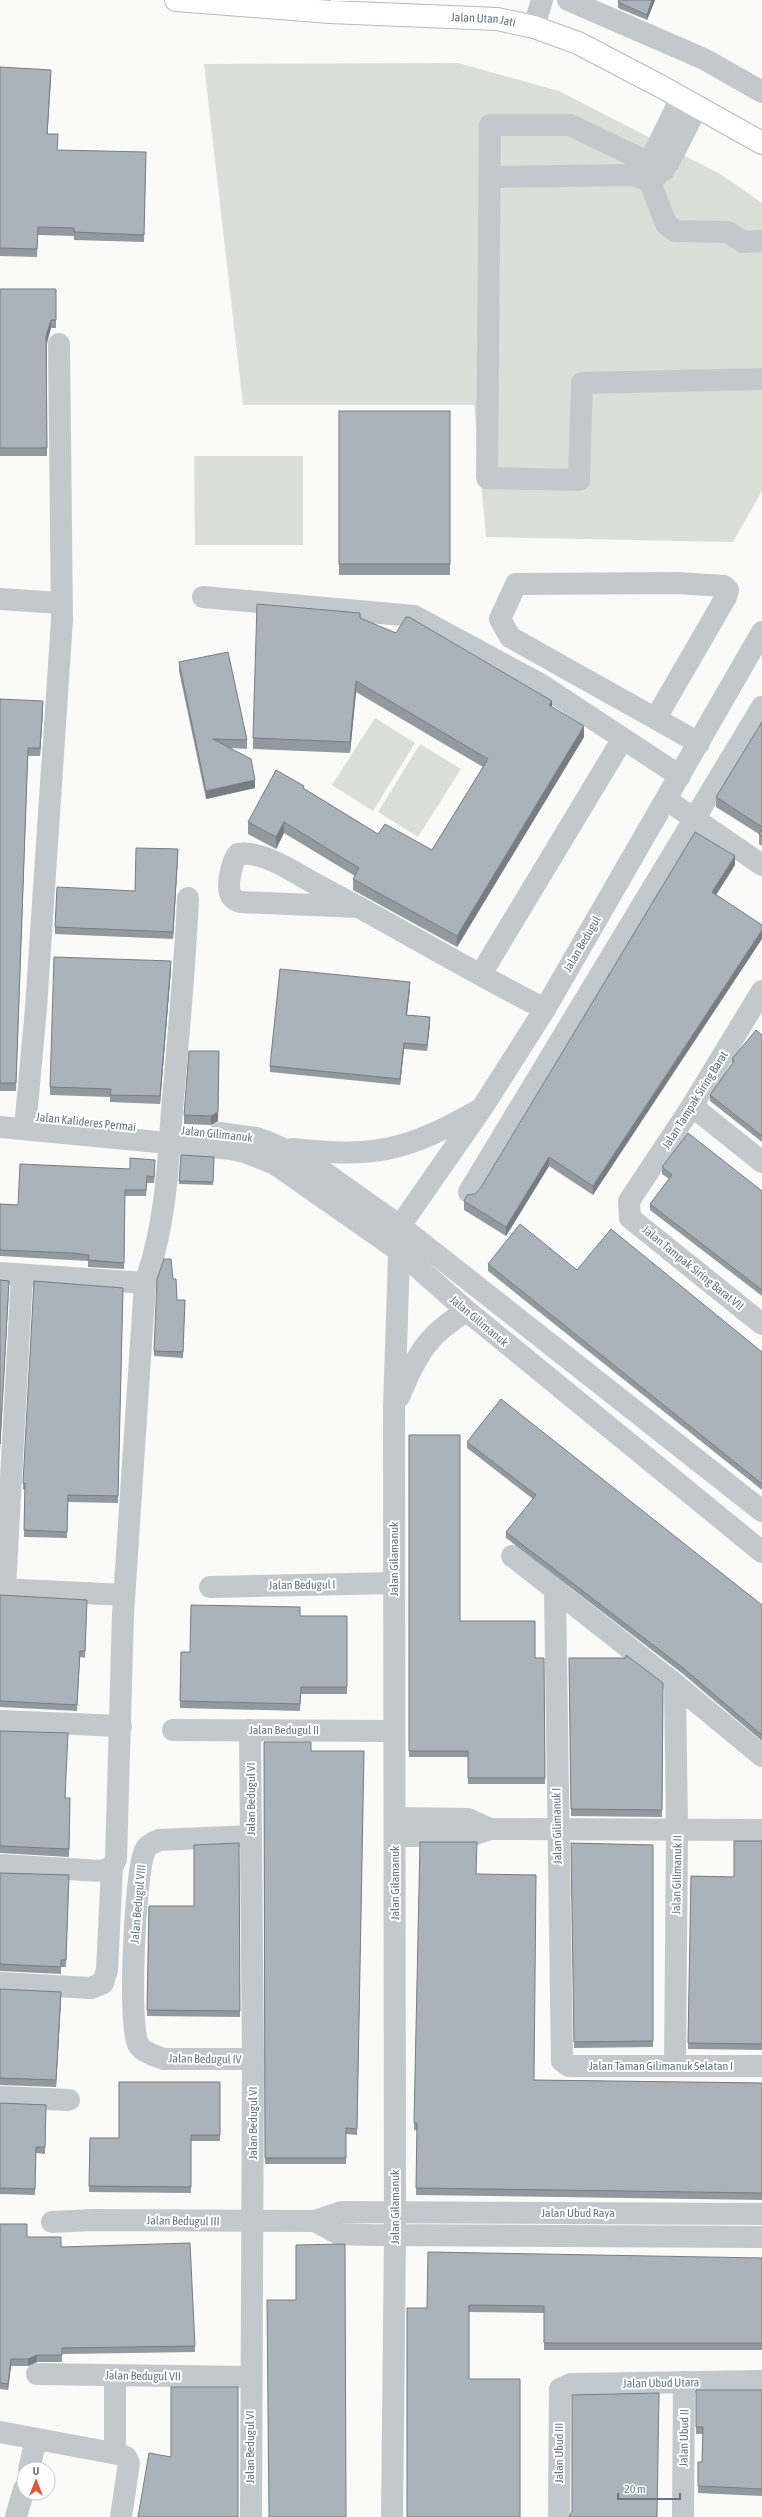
<svg xmlns="http://www.w3.org/2000/svg" width="762" height="2517" font-family="'Asap Condensed',sans-serif">
<rect width="100%" height="100%" fill="#fafaf8"/>
<!-- green -->
<g fill="#dadfd7">
<path d="M458 63 559 91 722 175 762 203V491L733 542 486 537 474 405H243L204 64Z"/>
<path d="M194 456H303V545H195Z"/>
<path d="M375 718 415 743 373 811 332 785Z"/>
<path d="M420 744 461 769 418 837 378 812Z"/>
</g>
<g fill="none" stroke-linecap="round" stroke-linejoin="round">
<defs>
<g id="major">
<path id="s1" d="M176 0 330 12 497 19 534 27 578 43 662 87 762 143"/>
</g>
</defs>
<!-- major casing -->
<use href="#major" stroke="#b5babe" stroke-width="24"/>
<!-- minor -->
<g stroke="#c3c8cc" stroke-width="22">
<path d="M568 0 704 59 762 92"/>
<path d="M534 27 542 0"/>
<path d="M681 98 653 155 649 169 650 182 666 224 675 231 728 232 743 242 762 241"/>
<path d="M664 170 570 125H490L487 478 579 480 582 383 762 379"/>
<path d="M491 177 634 175 650 182"/>
<path d="M653 180 669 162 697 107"/>
<path d="M203 597 414 616 540 684 680 776"/>
<path d="M0 599 60 603"/>
<path d="M656 718 726 597 728 590 724 586 677 583 516 584 500 619 510 637 699 743"/>
<path d="M667 800 762 865"/>
<path d="M359 907 240 902C238 901 234 900 232 897 225 889 232 861 238 854 265 850 297 875 321 887 396 926 469 971 545 1009"/>
<path d="M481 974 622 740"/>
<path d="M762 991 692 1106 629 1201 630 1218 762 1324"/>
<path d="M692 1106 762 1162"/>
<path d="M0 1127 231 1149 245 1152 275 1164 398 1250 467 1311 762 1552"/>
<path d="M25 1128 36 1008 62 620 59 344"/>
<path d="M220 1133 256 1138 268 1142 299 1156 325 1173 400 1226 762 1511"/>
<path d="M293 1149C374 1158 406 1151 477 1111"/>
<path d="M469 1192 762 707"/>
<path d="M0 1273 145 1283"/>
<path d="M399 1397C416 1356 427 1334 467 1311"/>
<path d="M512 1556 675 1684 762 1756"/>
<path d="M210 1587 394 1583"/>
<path d="M0 1589 124 1595"/>
<path d="M5 1589 22 1275"/>
<path d="M555 1590 562 2061 569 2066H762"/>
<path d="M675 1684 677 1831 675 2066"/>
<path d="M0 1721 121 1726"/>
<path d="M173 1730 394 1731"/>
<path d="M250 1730 253 2059 251 2517"/>
<path d="M395 1818 468 1819 490 1829"/>
<path d="M250 1836 159 1840C153 1843 146 1845 144 1853 135 1877 128 2022 138 2044 142 2052 155 2056 164 2059H253"/>
<path d="M395 1836H469L490 1829 762 1830"/>
<path d="M0 1865 102 1871 112 1867"/>
<path d="M0 1983 91 1988 103 1983 107 1970 112 1867 116 1859 123 1614 145 1283C165 1228 168 1168 172 1110 178 1039 185 969 188 898"/>
<path d="M0 2097 69 2100"/>
<path d="M315 2221 339 2234 371 2235 762 2237"/>
<path d="M52 2222 93 2220 315 2221 342 2212 762 2214"/>
<path d="M37 2374 250 2377"/>
<path d="M115 2375V2442"/>
<path d="M0 2432 118 2454 126 2457 129 2463 121 2517"/>
<path d="M29 2469 36 2440"/>
<path d="M16 2517 24 2489"/>
<path d="M392 2517 395 2236 394 1407 400 1226 482 1108 545 1009 762 632"/>
<path d="M559 2517 560 2389 571 2384 762 2381"/>
<path d="M683 2517 684 2382"/>
</g>
<!-- major -->
<use href="#major" stroke="#fff" stroke-width="22"/>
</g>
<!-- wall -->
<g fill="#929a9f">
<path d="M619 0H655L647 20 618 8V2Z"/>
<path d="M0 67 51 77 47 134 57 150 146 160 144 242 74 240V236L38 235 37 257 0 256Z"/>
<path d="M0 289H56V328H51L47 344V456H0Z"/>
<rect x="339" y="411" width="111" height="164"/>
<path d="M360 618 552 707 584 737 457 947 353 890V879L355 876 284 833 276 849 248 834V822L304 789 378 834 432 850 483 767 356 692 350 753 253 749V738Z"/>
<path d="M179 662 247 740V749L230 748 255 788 206 799 179 671Z"/>
<path d="M0 699 43 709 40 756H28L16 1091H0Z"/>
<path d="M762 722V846L759 844V834L716 807V797Z"/>
<path d="M178 856 173 939 55 934V927L135 891Z"/>
<path d="M735 865 716 895 593 1195 549 1166 506 1236 464 1210V1201L475 1194 480 1189Z"/>
<path d="M171 969 160 1104 110 1102V1097L50 1095V1087Z"/>
<path d="M410 988 407 1015 430 1023 427 1051 404 1049 400 1085 270 1072V1066Z"/>
<path d="M762 1035V1142L710 1101V1095L732 1064V1059Z"/>
<path d="M189 1051 218 1121 211 1125 184 1124V1115Z"/>
<path d="M214 1157 213 1185 179 1184V1181Z"/>
<path d="M155 1166 154 1183H147L146 1196H125L124 1269 88 1267V1261L0 1256V1204L18 1205 130 1169Z"/>
<path d="M662 1167 762 1191V1296L650 1210V1204L669 1179 662 1174Z"/>
<path d="M488 1264 577 1270 762 1352V1490L488 1271Z"/>
<path d="M173 1279 177 1300H185L183 1358 154 1356V1351Z"/>
<path d="M123 1288 118 1503 68 1502 67 1538 24 1537 25 1490 23 1489V1483Z"/>
<path d="M409 1435 460 1621 535 1658H544L545 1784H468V1757H409Z"/>
<path d="M467 1442 762 1605V1741L683 1674 506 1538V1532L533 1499 467 1448Z"/>
<path d="M0 1595 87 1606 85 1658 80 1657 77 1711 0 1707Z"/>
<path d="M300 1616H347V1694H301L300 1711 180 1708 181 1652H190Z"/>
<path d="M569 1658 663 1683 662 1817 571 1816Z"/>
<path d="M0 1731 65 1798H70L69 1857 0 1853Z"/>
<path d="M264 1742 311 1751H364L357 2135 346 2134V2164H265Z"/>
<path d="M762 1841V2050L688 2049 691 1876 734 1877Z"/>
<path d="M239 1843 240 2017 147 2016 149 1906H194Z"/>
<path d="M571 1843 653 1845V2047L574 2048Z"/>
<path d="M0 1873 69 1875 66 1967H61V1974L0 1971Z"/>
<path d="M476 1874 534 2080 762 2083V2200L416 2195 417 2130H414V2123Z"/>
<path d="M0 1989 61 1999 56 2087 0 2085Z"/>
<path d="M220 2082V2141H191V2193L89 2192 90 2138H119Z"/>
<path d="M0 2103 46 2105 45 2154 36 2153 35 2195 0 2194Z"/>
<path d="M0 2224 27 2237 61 2247 195 2346V2352L62 2354V2362H37L28 2366H11L8 2390 0 2389Z"/>
<path d="M762 2258V2350H544V2313L469 2312V2379L520 2517 427 2308Z"/>
<path d="M696 2390H762V2496L698 2493V2462H702L703 2434H696Z"/>
</g>
<!-- shaded-wall -->
<g fill="#777d82">
<path d="M652 0H655L647 20V15Z"/>
<path d="M51 70V77L47 142V134Z"/>
<path d="M51 320V328L46 344V336Z"/>
<path d="M356 681V692L350 753V742Z"/>
<path d="M43 701V709L40 756V748Z"/>
<path d="M552 701V712L549 705Z"/>
<path d="M584 726V737L457 947V936Z"/>
<path d="M255 780V788L206 799V791Z"/>
<path d="M284 822V833L276 849V837Z"/>
<path d="M178 849V856L173 939V932Z"/>
<path d="M735 856V865L712 901V892Z"/>
<path d="M762 930V939L593 1195V1186Z"/>
<path d="M171 961V969L160 1104V1096Z"/>
<path d="M410 982V988L406 1021V1015Z"/>
<path d="M430 1017V1023L427 1051V1045Z"/>
<path d="M404 1043V1049L400 1085V1079Z"/>
<path d="M219 1051 218 1121 211 1125V1116Z"/>
<path d="M549 1157V1166L506 1236V1227Z"/>
<path d="M155 1160V1166L154 1183V1177Z"/>
<path d="M9 1281V1287L0 1450V1444Z"/>
<path d="M61 1992V1999L56 2087V2080Z"/>
<path d="M37 2355V2362L28 2366V2359Z"/>
<path d="M11 2359V2366L8 2390V2384Z"/>
</g>
<!-- building -->
<g fill="#aab3b9" stroke="#777d82">
<path d="M619 0H652L647 15 618 2Z"/>
<path d="M0 67 51 70 47 134H58L57 150 146 152 144 235 74 232V228L38 227 37 249 0 248Z"/>
<path d="M0 289H56V320H51L46 336 47 448H0Z"/>
<rect x="339" y="411" width="111" height="153"/>
<path d="M257 604 360 613V618L396 633 406 617H409L552 701 549 705 584 726 457 936 353 879 359 868 284 822 276 837 248 822 276 770 304 786 303 788 378 834 385 824 432 850 488 759 356 681 350 742 253 738Z"/>
<path d="M228 652 247 740 213 739 251 759 255 780 206 791 179 662Z"/>
<path d="M0 699 43 701 40 748H28L16 1083H0Z"/>
<path d="M762 722V827L716 797Z"/>
<path d="M762 829V837L759 834Z"/>
<path d="M695 832 735 856 712 892 762 925V930L593 1186 549 1157 506 1227 464 1201 467 1195 475 1194 480 1189Z"/>
<path d="M136 848 178 849 173 932 55 927 57 887 135 891Z"/>
<path d="M54 957 171 961 160 1096 110 1095 111 1089 50 1087Z"/>
<path d="M280 969 410 982 406 1015 430 1017 427 1045 404 1043 400 1079 270 1066Z"/>
<path d="M756 1030 762 1035V1136L710 1095 734 1061 732 1059Z"/>
<path d="M189 1051H219L218 1112 211 1116 184 1115Z"/>
<path d="M688 1133 762 1191V1290L650 1204 672 1175 662 1167Z"/>
<path d="M181 1155 214 1157 213 1182 179 1181Z"/>
<path d="M130 1158 155 1160 154 1177 147 1176 146 1190H125L124 1263 88 1260 89 1255 73 1253 0 1250V1204L18 1205 20 1164 130 1169Z"/>
<path d="M520 1224 577 1270 611 1229 762 1352V1484L488 1264Z"/>
<path d="M164 1259H171L173 1279H176L177 1300H185L183 1352 154 1351 157 1279Z"/>
<path d="M0 1280 9 1281 0 1444Z"/>
<path d="M34 1281 123 1288 118 1496 68 1495 67 1532 24 1530 25 1483H23Z"/>
<path d="M501 1399 762 1605V1735L683 1668 506 1532 536 1495 467 1442Z"/>
<path d="M409 1435H460V1621H535V1658H544L545 1778H468V1751H409Z"/>
<path d="M0 1595 87 1600 85 1651H80L77 1705 0 1701Z"/>
<path d="M191 1605 300 1607V1616H347V1687H301L300 1704 180 1701 181 1652H190Z"/>
<path d="M626 1655 663 1683 662 1810 571 1809 569 1658H626Z"/>
<path d="M0 1731 68 1733 65 1798H70L69 1849 0 1846Z"/>
<path d="M264 1742H311V1751H364L357 2129 346 2128V2158H265Z"/>
<path d="M734 1841H762V2044L688 2043 691 1876 734 1877Z"/>
<path d="M420 1842H477L476 1874 536 1875 534 2080 762 2083V2193L416 2188 417 2123H414Z"/>
<path d="M239 1843 240 2011 147 2010 149 1906H194V1845Z"/>
<path d="M571 1843 653 1845V2041L574 2042Z"/>
<path d="M0 1873 69 1875 66 1960H61V1967L0 1964Z"/>
<path d="M0 1989 61 1992 56 2080 0 2078Z"/>
<path d="M119 2082H220V2135H191V2187L89 2186 90 2138H119Z"/>
<path d="M0 2103 46 2105 45 2147H36L35 2189 0 2188Z"/>
<path d="M0 2224H27V2237H61V2247L190 2243 195 2346 62 2348V2355H37L28 2359H11L8 2384 0 2383Z"/>
<path d="M345 2244 346 2517H269L267 2300H296V2245Z"/>
<path d="M428 2252 762 2258V2343H544V2306L469 2305V2379H520V2517H407V2308H427Z"/>
<path d="M171 2387H238V2517H138L149 2453 171 2457Z"/>
<path d="M696 2390H762V2489L698 2486V2462H702L703 2427H696Z"/>
<path d="M659 2393 657 2517H569L572 2511V2395Z"/>
</g>
<g text-anchor="middle" dominant-baseline="central" stroke-width="4" stroke-linejoin="round" paint-order="stroke">
<!-- street labels -->
<g font-size="12" fill="#657683" stroke="#fff">
<text stroke="none"><textPath href="#s1" startOffset="308">Jalan Utan Jati</textPath></text>
<text transform="translate(582 944) rotate(-60)">Jalan Bedugul</text>
<text transform="translate(695 1100) rotate(-58)">Jalan Tampak Siring Barat</text>
<text transform="translate(86 1122) rotate(6)">Jalan Kalideres Permai</text>
<text transform="translate(217 1134) rotate(6)">Jalan Gilimanuk</text>
<text transform="translate(693 1268) rotate(39)">Jalan Tampak Siring Barat VII</text>
<text transform="translate(479 1321) rotate(40)">Jalan Gilimanuk</text>
<text transform="translate(394 1559) rotate(-90)">Jalan Gilamanuk</text>
<text transform="translate(302 1585) rotate(-1)">Jalan Bedugul I</text>
<text x="284" y="1730">Jalan Bedugul II</text>
<text transform="translate(251 1799) rotate(-90)">Jalan Bedugul VI</text>
<text transform="translate(557 1826) rotate(-91)">Jalan Gilimanuk I</text>
<text transform="translate(677 1875) rotate(-89)">Jalan Gilimanuk II</text>
<text transform="translate(395 1883) rotate(-90)">Jalan Gilamanuk</text>
<text transform="translate(138 1904) rotate(-85)">Jalan Bedugul VIII</text>
<text transform="translate(205 2059) rotate(1)">Jalan Bedugul IV</text>
<text x="661" y="2066">Jalan Taman Gilimanuk Selatan I</text>
<text transform="translate(253 2123) rotate(-90)">Jalan Bedugul VI</text>
<text transform="translate(395 2207) rotate(-90)">Jalan Gilamanuk</text>
<text x="578" y="2213">Jalan Ubud Raya</text>
<text transform="translate(183 2221) rotate(1)">Jalan Bedugul III</text>
<text transform="translate(143 2376) rotate(1)">Jalan Bedugul VII</text>
<text transform="translate(661 2383) rotate(-1)">Jalan Ubud Utara</text>
<text transform="translate(684 2438) rotate(-89)">Jalan Ubud II</text>
<text transform="translate(250 2447) rotate(-90)">Jalan Bedugul VI</text>
<text transform="translate(559 2453) rotate(-90)">Jalan Ubud III</text>
</g>
</g>
<!-- north arrow -->
<g transform="translate(36 2481)"><circle r="19" fill="#ffffff" stroke="#c1c8cd"/>
<path d="M0-3L7 15L0 10L-7 15Z" fill="#e4572e"/>
<text y="-6" font-size="11" font-weight="bold" text-anchor="middle" fill="#657683">U</text>
</g>
<!-- scale -->
<path d="M618 2493v6h62v-6" fill="none" stroke="#657683" stroke-width="2"/>
<text x="624" y="2493" font-size="12" fill="#657683" stroke="#ffffff" stroke-width="3" paint-order="stroke">20 m</text>
</svg>
